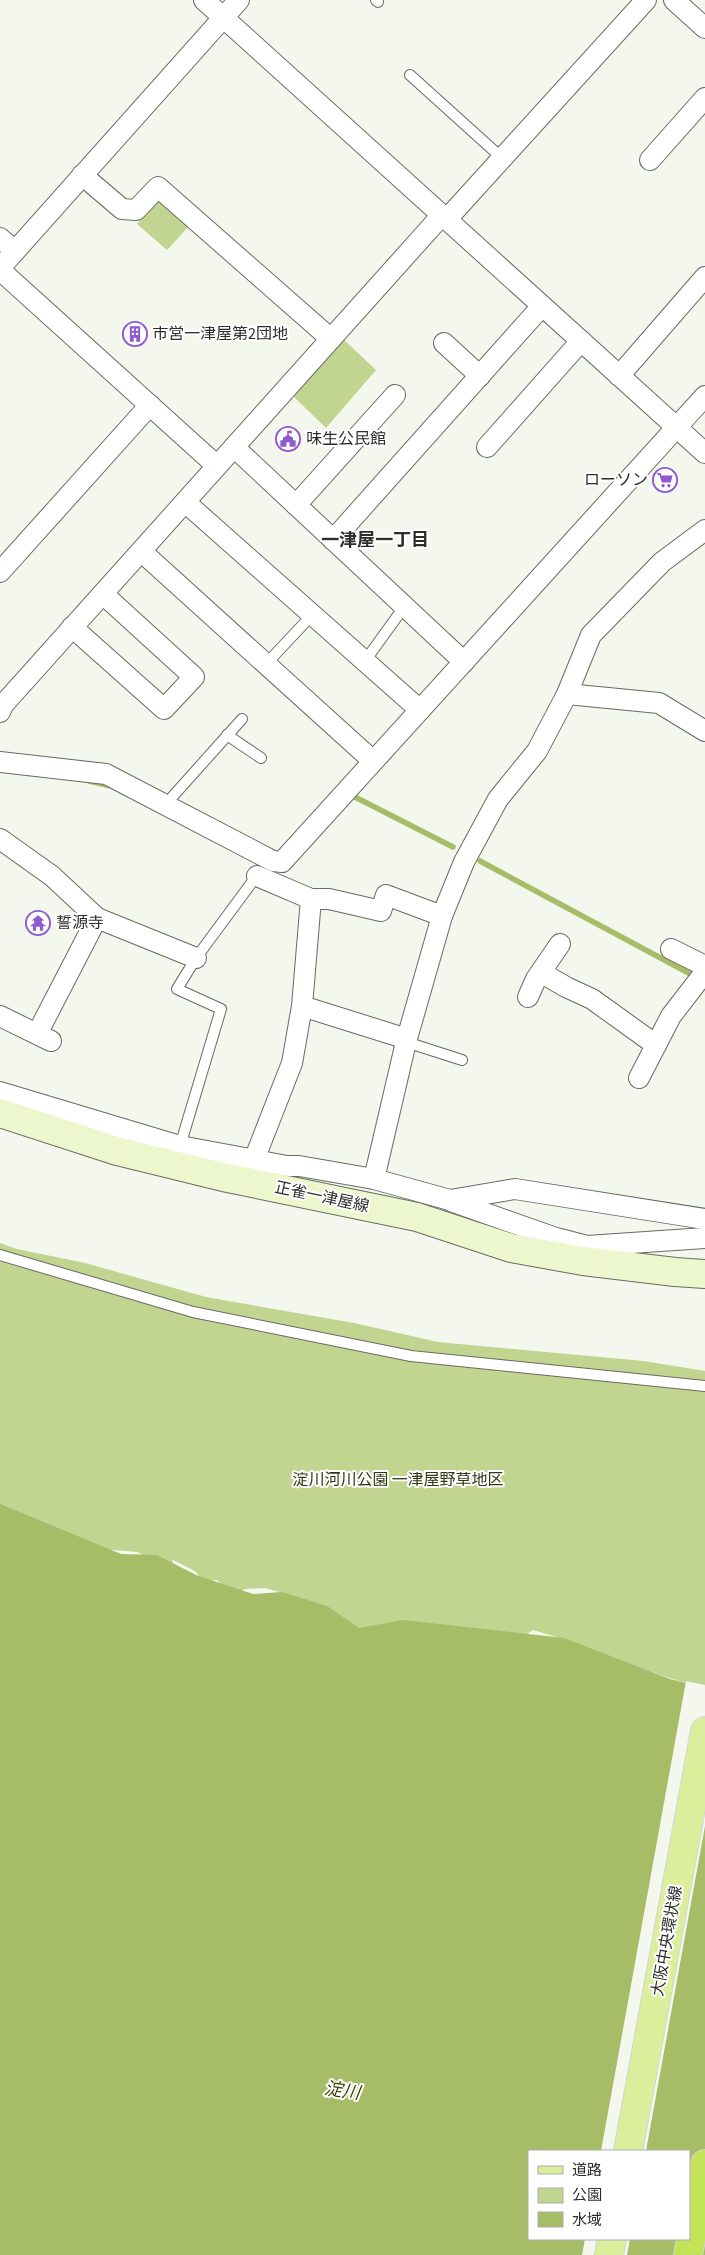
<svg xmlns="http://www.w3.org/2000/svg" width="705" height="2255" font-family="'Source Sans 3','Noto Sans JP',sans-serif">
<rect width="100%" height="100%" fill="#f4f7ed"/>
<!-- green -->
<g fill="#c1d490">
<path d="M159 198 190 225 167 250 137 224Z"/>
<path d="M344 340 376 370 326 428 293 396Z"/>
<path d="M0 1243 17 1249 85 1263 206 1297 354 1323 438 1342 644 1361 705 1371V1688C646 1674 592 1646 533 1630L516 1642 356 1631 287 1594 265 1588 245 1589 236 1596 217 1580 203 1581 195 1571 173 1560 170 1575 138 1552 100 1549 0 1510Z"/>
</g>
<!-- water -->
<path fill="#a6bc66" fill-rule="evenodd" d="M0 1504 121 1554 157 1555 196 1575 253 1594 282 1592 327 1606 359 1628 403 1620 564 1638 670 1679 705 1688V2255H0ZM529 2151H689V2239H529Z"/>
<!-- pier -->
<g fill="#f4f7ed">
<path d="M686 1681 705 1685V1826L646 2151H601Z"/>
<path d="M585 2239H630L627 2255H582Z"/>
</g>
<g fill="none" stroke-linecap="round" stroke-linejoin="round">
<!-- stream -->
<g stroke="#a6bc66" stroke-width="5.5">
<path d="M89 781 111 786"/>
<path d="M353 796 453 847"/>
<path d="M480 861 696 977"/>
</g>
<defs>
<g id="lane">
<path d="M376 0 378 2"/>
<path d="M410 75 502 158"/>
<path d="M365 661 404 607"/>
<path d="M266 664 312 615"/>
<path d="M227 735 261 758"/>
<path d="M165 805 242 719"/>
<path d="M406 1042 462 1060"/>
<path d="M180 1146 221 1009 177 989 196 958 258 874"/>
<path d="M0 1255 193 1312 411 1356 705 1386"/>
</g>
<g id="street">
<path d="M204 0 705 453"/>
<path d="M674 0 705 28"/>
<path d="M650 160 705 98"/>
<path d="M82 175 122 209 136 210 158 187 331 339"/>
<path d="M447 219 646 0"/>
<path d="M0 238 15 251"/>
<path d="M0 268 239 0"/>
<path d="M0 270 217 466"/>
<path d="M444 343 480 376"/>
<path d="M619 376 705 277"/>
<path d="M234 447 464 662"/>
<path d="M487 447 581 341"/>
<path d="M185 502 420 710"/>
<path d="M296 505 395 395"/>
<path d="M333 540 542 306"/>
<path d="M142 552 373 761"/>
<path d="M0 572 150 405"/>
<path d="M72 627 164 709 194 677 103 594"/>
<path d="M567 694 659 703 705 731"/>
<path d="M0 712 3 705 442 215"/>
<path d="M0 762 106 774 273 861 282 862 705 396"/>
<path d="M0 839 52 876 97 918 37 1034"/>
<path d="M257 876 311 899H329L381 911 386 895 442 916"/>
<path d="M97 918 196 958"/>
<path d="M671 949 705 966"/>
<path d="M542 973 566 987 592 999 656 1045"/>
<path d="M528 997 536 979 560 944"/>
<path d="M302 1006 407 1039"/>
<path d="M0 1016 51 1041"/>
<path d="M639 1078 671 1016 705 972"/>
<path d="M0 1092 180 1146 287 1166H299L374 1179 450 1200 515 1189 705 1219"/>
<path d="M254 1160 292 1063 302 1006 311 899"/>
<path d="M374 1179 406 1042 442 916 464 862 498 799 537 751 567 694 591 635 662 562 705 530"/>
<path d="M451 1201 556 1238 587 1246 705 1238"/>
</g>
<path id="secondary" d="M0 1113 117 1151 223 1177 417 1217 511 1248 583 1261 675 1272 705 1274"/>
<g id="primary">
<path d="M628 2151 705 1731"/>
<path d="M609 2255 612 2239"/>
</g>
<path id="highway" d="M688 2255 705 2164"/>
</defs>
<!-- lane casing -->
<use href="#lane" stroke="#696b63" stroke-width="12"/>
<!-- street casing -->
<use href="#street" stroke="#696b63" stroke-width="22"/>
<!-- secondary casing -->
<use href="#secondary" stroke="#696b63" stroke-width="30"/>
<!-- primary casing -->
<use href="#primary" stroke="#d5d5d4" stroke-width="30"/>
<!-- highway casing -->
<use href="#highway" stroke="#d5d5d4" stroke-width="30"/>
<!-- lane -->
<use href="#lane" stroke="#fff" stroke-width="10"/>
<!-- street -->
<use href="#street" stroke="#fff" stroke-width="20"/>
<!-- secondary -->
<use href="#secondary" stroke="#edf7cd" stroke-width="28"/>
<!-- primary -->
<use href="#primary" stroke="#dbee9b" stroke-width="28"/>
<!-- highway -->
<use href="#highway" stroke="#c3e358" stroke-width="28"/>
</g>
<!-- icons -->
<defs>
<symbol id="building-ring" viewBox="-11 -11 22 22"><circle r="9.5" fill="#fff" stroke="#8e5ad2" stroke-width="1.5"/><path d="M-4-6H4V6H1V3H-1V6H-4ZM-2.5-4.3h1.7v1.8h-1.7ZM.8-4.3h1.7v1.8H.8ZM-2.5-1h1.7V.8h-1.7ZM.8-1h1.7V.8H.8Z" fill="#8e5ad2"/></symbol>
<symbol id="civic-ring" viewBox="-11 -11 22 22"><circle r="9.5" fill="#fff" stroke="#8e5ad2" stroke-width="1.5"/><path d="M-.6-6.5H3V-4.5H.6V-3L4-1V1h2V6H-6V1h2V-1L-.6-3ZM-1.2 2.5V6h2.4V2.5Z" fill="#8e5ad2"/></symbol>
<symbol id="supermarket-ring" viewBox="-11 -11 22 22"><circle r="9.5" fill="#fff" stroke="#8e5ad2" stroke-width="1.5"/><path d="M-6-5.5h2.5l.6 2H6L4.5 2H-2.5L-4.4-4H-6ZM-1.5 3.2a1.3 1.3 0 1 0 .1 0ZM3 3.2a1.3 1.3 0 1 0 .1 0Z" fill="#8e5ad2"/></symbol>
<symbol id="temple-ring" viewBox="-11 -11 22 22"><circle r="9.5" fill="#fff" stroke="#8e5ad2" stroke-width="1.5"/><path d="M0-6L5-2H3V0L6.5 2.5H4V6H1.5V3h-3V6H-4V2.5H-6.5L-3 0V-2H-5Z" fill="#8e5ad2"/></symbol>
</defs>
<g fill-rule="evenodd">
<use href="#building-ring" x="121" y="320" width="28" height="28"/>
<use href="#civic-ring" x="274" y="425" width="28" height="28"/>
<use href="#supermarket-ring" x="651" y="466" width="28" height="28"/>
<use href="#temple-ring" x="24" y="909" width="28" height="28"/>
</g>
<g text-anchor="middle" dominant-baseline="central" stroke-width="4" stroke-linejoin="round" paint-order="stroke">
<!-- poi labels -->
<g font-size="16" fill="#2c2e2a" stroke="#fff" text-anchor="start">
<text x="152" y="334">市営一津屋第2団地</text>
<text x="306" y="439">味生公民館</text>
<text x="648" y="480" text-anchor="end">ローソン</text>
<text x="56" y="923">誓源寺</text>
</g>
<!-- street labels -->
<g font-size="16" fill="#2c2e2a" stroke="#fff">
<text transform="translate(322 1197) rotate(12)">正雀一津屋線</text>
<text transform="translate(667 1941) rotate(-80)">大阪中央環状線</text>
</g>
<!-- park labels -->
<g font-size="16" fill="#303814" stroke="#fff">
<text x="398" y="1480">淀川河川公園 一津屋野草地区</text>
</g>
<!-- neighbourhood labels -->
<g font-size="18" font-weight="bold" fill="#2c2e2a" stroke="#fff">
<text x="375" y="540">一津屋一丁目</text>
</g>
<!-- water labels -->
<g font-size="18" font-style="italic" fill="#374300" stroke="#fff">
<text transform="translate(342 2091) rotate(8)">淀川</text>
</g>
</g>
<!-- legend -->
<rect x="528" y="2150" width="162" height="90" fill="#ffffff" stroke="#ababaa"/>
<rect x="538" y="2166" width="25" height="8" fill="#dbee9b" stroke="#ababaa"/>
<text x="572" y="2175" font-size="15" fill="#2c2e2a">道路</text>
<rect x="538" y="2188" width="25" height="15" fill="#c1d490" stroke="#ababaa"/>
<text x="572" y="2200" font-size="15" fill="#2c2e2a">公園</text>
<rect x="538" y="2212" width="25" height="15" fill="#a6bc66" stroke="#ababaa"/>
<text x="572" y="2225" font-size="15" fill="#2c2e2a">水域</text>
</svg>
